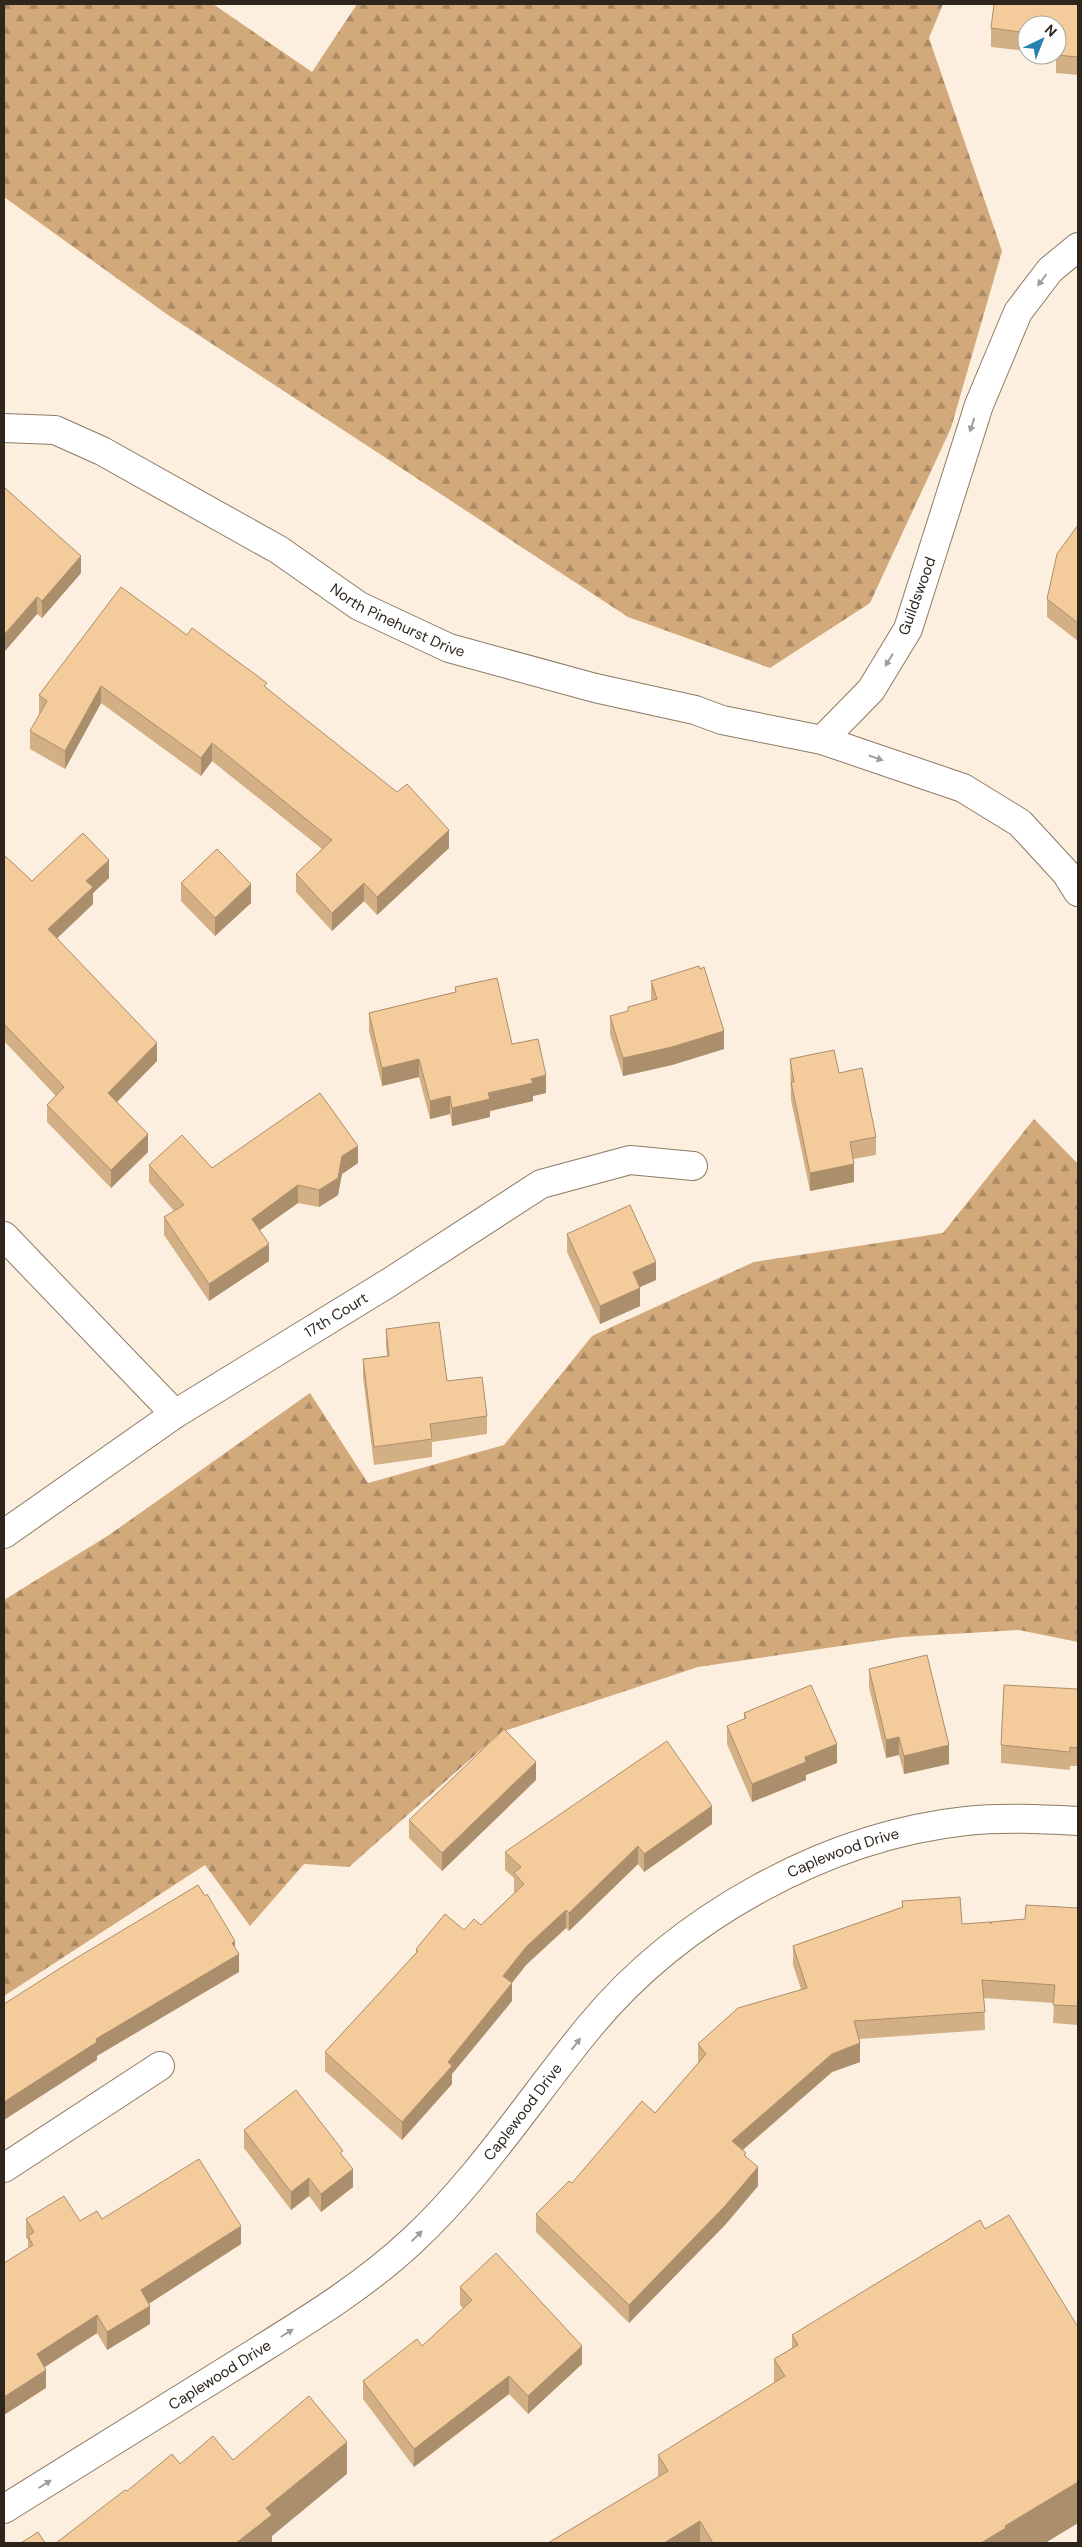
<svg xmlns="http://www.w3.org/2000/svg" width="1082" height="2547" font-family="'DM Sans',sans-serif">
<defs>
<pattern id="forest-firs" width="22" height="20" patternUnits="userSpaceOnUse" patternTransform="scale(1.25)"><rect width="22" height="20" fill="#d1a97a"/><path d="M5 1l3.5 6h-7zM16 11l3.5 6h-7z" fill="#aa8963"/></pattern>
</defs>
<rect width="100%" height="100%" fill="#fcefe0"/>
<!-- forest -->
<g fill="url(#forest-firs)">
<path d="M4 4H213L312 72 357 4H943L929 38 1002 251 951 428 870 603 770 668 628 617 168 315 4 197Z"/>
<path d="M1034 1119 1078 1164V1642L1019 1630 902 1637 698 1667 501 1732 349 1867 304 1864 250 1926 205 1865 4 1996V1600L109 1535 310 1393 368 1483 504 1445 592 1336 754 1262 943 1233Z"/>
</g>
<g fill="none" stroke-linecap="round" stroke-linejoin="round">
<defs>
<g id="minor">
<path d="M1078 247 1050 270 1018 312 979 405 908 629 871 690 822 740 963 788 1020 823 1066 873 1078 892"/>
<path id="s1" d="M4 428 55 430 102 451 279 550 359 606 449 648 595 688 695 710 722 720 822 740"/>
<path d="M4 1236 175 1414"/>
<path id="s2" d="M4 1534 175 1414 390 1282 541 1184 630 1160 693 1166"/>
<path d="M4 2168 160 2066"/>
<path id="s3" d="M4 2509C81 2461 158 2414 234 2366 296 2327 360 2290 413 2240 479 2179 532 2096 590 2026 679 1918 826 1836 966 1821 1002 1817 1041 1819 1078 1821"/>
</g>
</defs>
<!-- minor casing -->
<use href="#minor" stroke="#8d7a63" stroke-width="30"/>
<!-- minor -->
<use href="#minor" stroke="#fff" stroke-width="28"/>
</g>
<!-- wall -->
<g fill="#d2af85">
<path d="M1078 4V75L1056 73V59L1040 57V55H1057V25H1027V51L991 47V28Z"/>
<path d="M4 489 81 573 42 618 37 614 4 652Z"/>
<path d="M1078 525V641L1047 617V599Z"/>
<path d="M187 635 267 688 449 848 377 915 364 901 332 931 296 892V874L322 849 212 761 201 776 101 703 65 769 30 749V731L40 714 39 713V695Z"/>
<path d="M4 855 32 881 109 878 93 893V904L57 938 157 1061 117 1102 148 1152 111 1188 47 1122V1105L56 1096 4 1041Z"/>
<path d="M181 883 251 903 215 936 181 901Z"/>
<path d="M651 981 724 1049 672 1065 623 1076 610 1034V1016L628 1011V1007L651 1001Z"/>
<path d="M455 987 512 1044 546 1093 533 1096V1101L490 1111V1117L452 1126 450 1114 430 1119 419 1077 382 1086 369 1031V1013L455 992Z"/>
<path d="M790 1059 839 1073 876 1137V1155L853 1159 854 1182 810 1191 791 1100Z"/>
<path d="M358 1163 342 1174 338 1195 319 1207 298 1203 259 1230 269 1261 209 1301 164 1235V1217L174 1211 149 1182V1165L212 1168Z"/>
<path d="M567 1234 656 1280 640 1287V1306L600 1324 567 1252Z"/>
<path d="M386 1329 487 1416V1434L432 1442V1457L374 1465 363 1377V1359L387 1356 386 1347Z"/>
<path d="M869 1669 949 1764 904 1774 899 1755 886 1758 869 1687Z"/>
<path d="M1078 1689V1766H1070V1770L1001 1763V1745Z"/>
<path d="M744 1713 837 1763 806 1775V1780L752 1802 727 1744V1726L744 1719Z"/>
<path d="M536 1780 442 1871 409 1838V1820Z"/>
<path d="M712 1824 644 1872 638 1864 569 1931 566 1928 526 1965 512 1983V2001L452 2074V2084L402 2140 325 2071V2052L416 1953V1949L481 1925 515 1892H514V1878L505 1870V1852Z"/>
<path d="M902 1901 962 1924 1025 1919 1078 1908V2025L1053 2023 1054 2003 984 1998 985 2030 859 2039 860 2062 832 2072 743 2150 758 2186 725 2225 629 2323 536 2232V2214L655 2113 698 2063V2044L801 1989 793 1965V1946L902 1907Z"/>
<path d="M244 2130 343 2156 353 2187 321 2212 309 2196 291 2210 244 2148Z"/>
<path d="M26 2219 80 2221 102 2219 241 2244 149 2303 150 2324 107 2350 97 2333 45 2367 46 2388 28 2248V2240L26 2237Z"/>
<path d="M985 2229 1078 2327V2523L1045 2543H548L658 2477V2455L774 2383V2359L792 2348V2335Z"/>
<path d="M460 2287 582 2364 528 2414 509 2394 414 2467 363 2399V2381L422 2346 463 2308 460 2305Z"/>
</g>
<!-- shaded-wall -->
<g fill="#ab8e6c">
<path d="M81 556V573L42 618V601Z"/>
<path d="M37 597V614L4 652V635Z"/>
<path d="M101 686V703L65 769V751Z"/>
<path d="M212 743V761L201 776V758Z"/>
<path d="M449 830V848L377 915V897Z"/>
<path d="M109 860V878L93 893V904L48 947V929L86 881Z"/>
<path d="M364 883V901L332 931V913Z"/>
<path d="M251 884V903L215 936V918Z"/>
<path d="M724 1031V1049L672 1065 623 1076V1058Z"/>
<path d="M157 1043V1061L108 1111V1093Z"/>
<path d="M419 1059V1077L382 1086V1068Z"/>
<path d="M546 1075V1093L533 1096V1101L490 1111V1117L452 1126V1108L488 1093 531 1079Z"/>
<path d="M450 1096V1114L430 1119V1101Z"/>
<path d="M148 1134V1152L111 1188V1170Z"/>
<path d="M358 1146V1163L342 1174 338 1195 319 1207V1190L342 1156Z"/>
<path d="M854 1164V1182L810 1191V1173Z"/>
<path d="M298 1185V1203L252 1236V1219Z"/>
<path d="M269 1244V1261L209 1301V1284Z"/>
<path d="M656 1262V1280L633 1290V1272Z"/>
<path d="M640 1288V1306L600 1324V1306Z"/>
<path d="M899 1737V1755L886 1758V1740Z"/>
<path d="M837 1744V1763L806 1775V1780L752 1802V1784L805 1757Z"/>
<path d="M949 1745V1764L904 1774V1756Z"/>
<path d="M536 1762V1780L442 1871V1853Z"/>
<path d="M712 1806V1824L644 1872V1854Z"/>
<path d="M638 1846V1864L569 1931V1913Z"/>
<path d="M566 1910V1928L526 1965 503 1994V1976L526 1947Z"/>
<path d="M235 1941V1956L239 1954V1972L97 2056V2060L4 2120V2102L96 2039Z"/>
<path d="M512 1983V2001L452 2074V2084L402 2140V2122L448 2062Z"/>
<path d="M860 2043V2062L832 2072 732 2159V2141L832 2054Z"/>
<path d="M758 2167V2186L725 2225 629 2323V2305Z"/>
<path d="M353 2169V2187L321 2212V2194Z"/>
<path d="M309 2178V2196L291 2210V2192Z"/>
<path d="M241 2226V2244L141 2309V2290Z"/>
<path d="M150 2306V2324L107 2350V2332Z"/>
<path d="M97 2315V2333L37 2372V2354Z"/>
<path d="M582 2346V2364L528 2414V2396Z"/>
<path d="M46 2370V2388L4 2415V2397Z"/>
<path d="M509 2376V2394L414 2467V2449Z"/>
<path d="M347 2442V2474L272 2536V2543H236L266 2508Z"/>
<path d="M1078 2482V2523L1045 2543H981L1005 2526Z"/>
<path d="M700 2521V2543H664Z"/>
</g>
<!-- building -->
<g fill="#f4cb9b" stroke="#ab8e6c">
<path d="M994 4H1078V57L1057 55 1058 41H1057V25H1027V33L991 28Z"/>
<path d="M5 488 81 556 42 601 37 597 4 635V489Z"/>
<path d="M1078 525V623L1047 599 1057 554Z"/>
<path d="M121 587 187 635 192 628 267 683 264 686 397 792 407 784 449 830 377 897 364 883 332 913 296 874 332 840 212 743 201 758 101 686 65 751 30 731 47 701 39 695Z"/>
<path d="M83 833 109 860 86 881 93 887 48 929 157 1043 108 1093 148 1134 111 1170 47 1105 64 1087 4 1024V855L32 881Z"/>
<path d="M217 849 251 884 215 918 181 883Z"/>
<path d="M699 966 700 969 704 967 724 1031 672 1047 623 1058 610 1016 628 1011V1007L657 999 651 981Z"/>
<path d="M497 978 512 1044 538 1039 546 1075 531 1079 533 1083 488 1093 490 1099 452 1108 450 1096 430 1101 419 1059 382 1068 369 1013 456 992 455 987Z"/>
<path d="M834 1050 839 1073 862 1068 876 1137 850 1142 854 1164 810 1173 791 1082H794L790 1059Z"/>
<path d="M320 1093 358 1146 342 1156 338 1178 319 1190 298 1185 252 1219 269 1244 209 1284 164 1217 184 1205 149 1165 182 1135 212 1168Z"/>
<path d="M630 1205 656 1262 633 1272 640 1288 600 1306 567 1234Z"/>
<path d="M439 1322 447 1381 482 1377 487 1416 430 1424 432 1439 374 1447 363 1359 389 1356 386 1329Z"/>
<path d="M927 1655 949 1745 904 1756 899 1737 886 1740 869 1669Z"/>
<path d="M811 1685 837 1744 805 1757 806 1762 752 1784 727 1726 746 1718 744 1713Z"/>
<path d="M1004 1685 1078 1689V1748L1070 1747V1752L1001 1745Z"/>
<path d="M504 1729 536 1762 442 1853 409 1820Z"/>
<path d="M667 1741 712 1806 644 1854 638 1846 569 1913 566 1910 526 1947 503 1976 512 1983 448 2062 452 2066 402 2122 325 2052 418 1951 416 1949 445 1914 464 1930 474 1919 481 1925 524 1884 514 1873 521 1867 505 1852Z"/>
<path d="M198 1885 205 1896 207 1894 235 1941 232 1943 239 1954 96 2039 97 2042 4 2102V2004L73 1960Z"/>
<path d="M960 1897 962 1924 991 1922V1924V1922L1025 1919 1026 1905 1078 1908V2006L1053 2005 1055 1985 982 1980 985 2012 854 2021 860 2043 832 2054 732 2141 746 2153 744 2155 758 2167 725 2206 629 2305 536 2214 569 2181 572 2183 642 2101 655 2113 706 2054 698 2044 738 2008 807 1988 793 1946 903 1907 902 1901Z"/>
<path d="M296 2090 343 2151 340 2153 353 2169 321 2194 309 2178 291 2192 244 2130Z"/>
<path d="M199 2159 241 2226 141 2290 150 2306 107 2332 97 2315 37 2354 46 2370 4 2397V2263L33 2245 28 2236 34 2232 26 2219 64 2196 80 2221 97 2211 102 2219Z"/>
<path d="M1009 2215 1078 2327V2482L1005 2526 1006 2528 981 2543H713L700 2521 664 2543H548L668 2471 658 2455 785 2376 774 2359 798 2345 792 2335 980 2220 985 2229Z"/>
<path d="M496 2253 582 2346 528 2396 509 2376 414 2449 363 2381 417 2339 422 2346 472 2300 460 2287Z"/>
<path d="M309 2396 347 2442 266 2508 272 2515 236 2543H56L125 2490 127 2491 172 2454 180 2464 213 2436 233 2460Z"/>
<path d="M38 2532 45 2543H21Z"/>
</g>
<!-- one-way arrows -->
<defs><path id="oneway-solid" d="M-6-.8H1V-3.2L6.5 0L1 3.2V.8H-6Z" transform="scale(1.25)"/></defs>
<g fill="#a19d99">
<use href="#oneway-solid" transform="translate(1042 280) rotate(127)"/>
<use href="#oneway-solid" transform="translate(972 425) rotate(108)"/>
<use href="#oneway-solid" transform="translate(889 660) rotate(122)"/>
<use href="#oneway-solid" transform="translate(876 758) rotate(19)"/>
<use href="#oneway-solid" transform="translate(576 2044) rotate(-52)"/>
<use href="#oneway-solid" transform="translate(417 2236) rotate(-45)"/>
<use href="#oneway-solid" transform="translate(287 2333) rotate(-32)"/>
<use href="#oneway-solid" transform="translate(45 2484) rotate(-32)"/>
</g>
<g text-anchor="middle" dominant-baseline="central" stroke-width="5" stroke-linejoin="round" paint-order="stroke">
<!-- street labels -->
<g font-size="15" fill="#2e261d" stroke="#fefefe">
<text transform="translate(917 596) rotate(-70)">Guildswood</text>
<text stroke="none"><textPath href="#s1" startOffset="444">North Pinehurst Drive</textPath></text>
<text stroke="none"><textPath href="#s2" startOffset="398">17th Court</textPath></text>
<text stroke="none"><textPath href="#s3" startOffset="1079">Caplewood Drive</textPath></text>
<text stroke="none"><textPath href="#s3" startOffset="659">Caplewood Drive</textPath></text>
<text stroke="none"><textPath href="#s3" startOffset="254">Caplewood Drive</textPath></text>
</g>
</g>
<!-- border -->
<rect width="1082" height="2547" fill="none" stroke="#2e261d" stroke-width="10"/>
<!-- north arrow -->
<g transform="translate(1042 40) rotate(43)"><circle r="24" fill="#fefefe" stroke="#aba8a4"/>
<path d="M0-4L9 19L0 12L-9 19Z" fill="#2882b0"/>
<text y="-8" font-size="14" font-weight="bold" text-anchor="middle" fill="#2e261d">N</text>
</g>
</svg>
